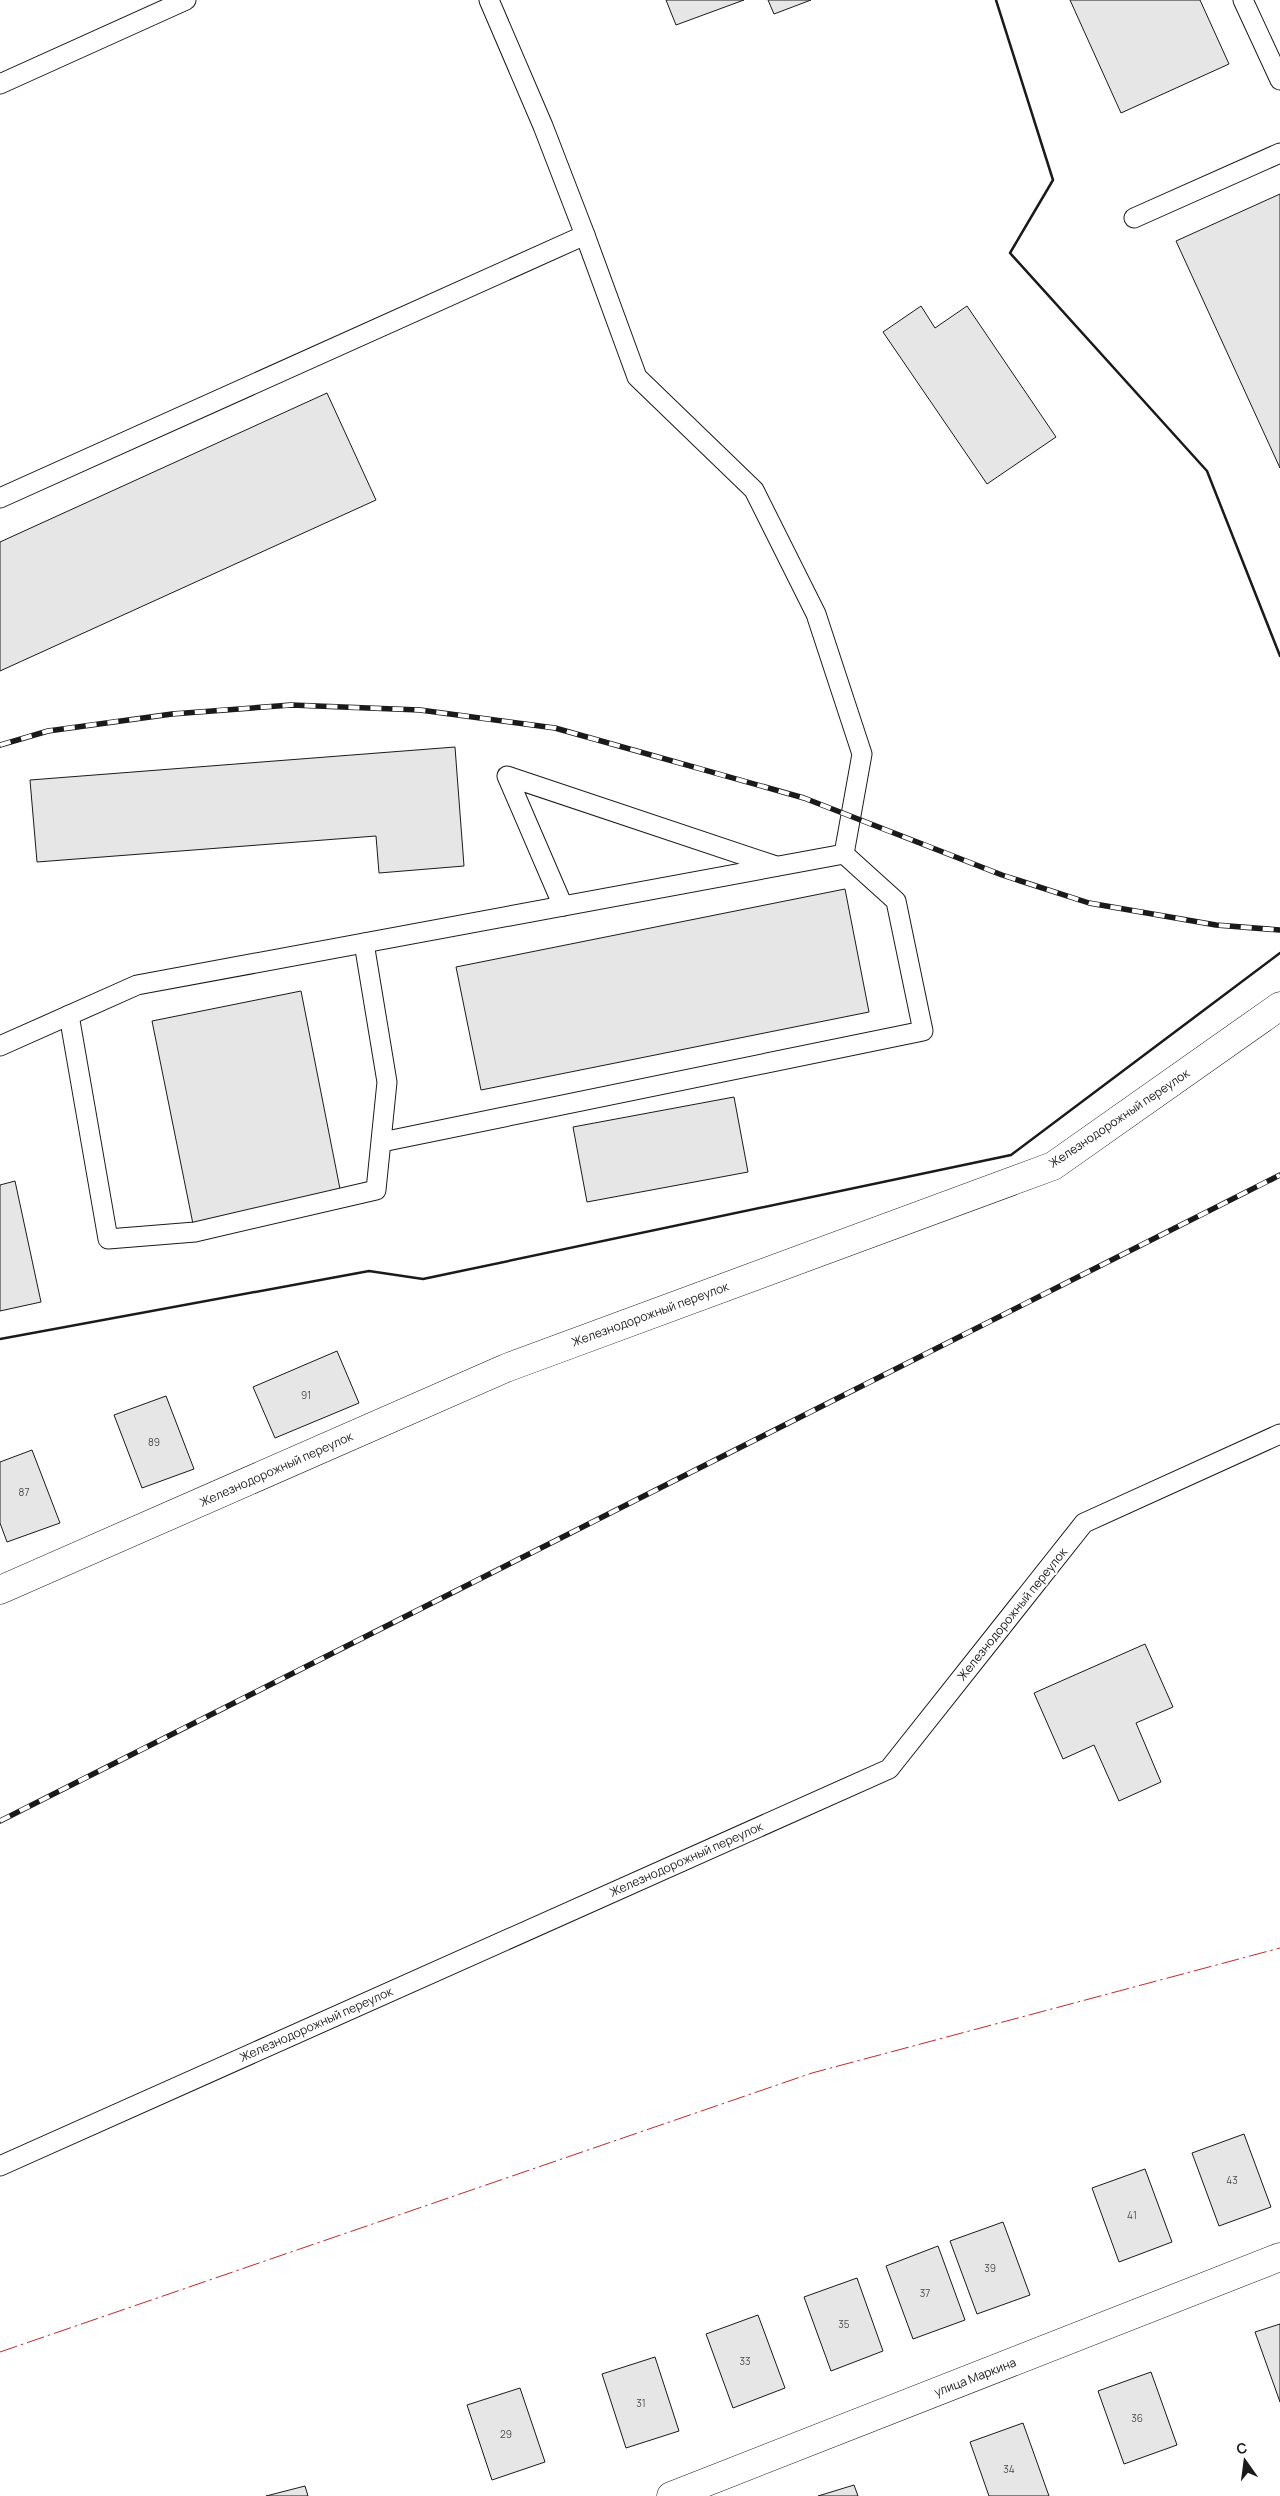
<svg xmlns="http://www.w3.org/2000/svg" width="1280" height="2496" font-family="Manrope,sans-serif">
<rect width="100%" height="100%" fill="#fff"/>
<!-- building -->
<g fill="#e6e6e6" stroke="#1a1a1a">
<path d="M666 0H744L676 25Z"/>
<path d="M768 0H811L774 14Z"/>
<path d="M1070 0H1200L1229 64 1121 113Z"/>
<path d="M1280 194V468L1176 241Z"/>
<path d="M921 306 935 328 967 306 1056 437 987 484 883 332Z"/>
<path d="M327 393 376 500 0 671V542Z"/>
<path d="M455 747 464 866 379 873 376 836 37 862 30 780Z"/>
<path d="M845 889 869 1012 481 1090 456 967Z"/>
<path d="M301 991 341 1194 193 1224 152 1021Z"/>
<path d="M734 1097 748 1172 587 1202 573 1127Z"/>
<path d="M15 1181 41 1302 0 1311V1185Z"/>
<path d="M337 1351 359 1403 275 1438 253 1387Z"/>
<path d="M166 1396 194 1469 142 1488 114 1415Z"/>
<path d="M32 1450 60 1523 7 1542 0 1523V1462Z"/>
<path d="M1145 1644 1173 1707 1136 1723 1161 1782 1119 1801 1094 1745 1063 1759 1034 1693Z"/>
<path d="M1244 2134 1271 2207 1219 2226 1192 2153Z"/>
<path d="M1145 2169 1172 2242 1119 2262 1092 2188Z"/>
<path d="M1003 2222 1030 2295 977 2314 950 2241Z"/>
<path d="M938 2246 965 2320 913 2339 886 2266Z"/>
<path d="M857 2278 883 2351 831 2371 804 2297Z"/>
<path d="M758 2315 785 2388 733 2408 706 2334Z"/>
<path d="M1280 2324V2402L1255 2332Z"/>
<path d="M655 2357 679 2431 626 2448 602 2374Z"/>
<path d="M1151 2372 1177 2445 1124 2464 1098 2391Z"/>
<path d="M520 2388 545 2462 492 2480 467 2405Z"/>
<path d="M1023 2423 1049 2496H989L970 2442Z"/>
<path d="M854 2485 858 2496H818Z"/>
<path d="M305 2486 308 2496H266Z"/>
</g>
<g fill="none" stroke-linecap="round" stroke-linejoin="round">
<defs>
<g id="service">
<path d="M1243 0 1280 80"/>
<path d="M0 84 186 0"/>
<path d="M1134 218 1280 153"/>
<path d="M0 498 585 235 543 126 489 0"/>
<path d="M563 906 507 776 776 866"/>
<path d="M69 1015 108 1239 195 1232 376 1190 387 1082 364 943"/>
<path d="M0 1046 137 985 844 854 862 754 816 614 754 490 637 377 585 235"/>
<path d="M382 1142 923 1031 896 901 844 854"/>
<path d="M0 2166 889 1769 1084 1523 1280 1434"/>
</g>
<g id="minor">
<path d="M0 1590 506 1368 1053 1166 1280 1006"/>
<path d="M671 2496 1280 2257"/>
</g>
</defs>
<!-- service casing -->
<use href="#service" stroke="#1a1a1a" stroke-width="21"/>
<!-- minor casing -->
<use href="#minor" stroke="#1a1a1a" stroke-width="29"/>
<!-- service -->
<use href="#service" stroke="#fff" stroke-width="19"/>
<!-- minor -->
<use href="#minor" stroke="#fff" stroke-width="28"/>
<defs>
<g id="rail">
<path d="M0 745 48 731 172 714 291 705 420 710 555 728 804 798 1002 875 1089 903 1216 925 1280 930"/>
<path d="M0 1821 1280 1175"/>
</g>
</defs>
<!-- rail casing -->
<use href="#rail" stroke="#1a1a1a" stroke-width="5.5"/>
<!-- rail -->
<use href="#rail" stroke="#fff" stroke-width="4" stroke-dasharray="11" stroke-linecap="butt"/>
<!-- wall -->
<g stroke="#1a1a1a" stroke-width="2.5">
<path d="M996 0 1053 180 1010 253 1207 471 1280 656"/>
<path d="M0 1339 369 1271 423 1279 1011 1155 1280 953"/>
</g>
<!-- power -->
<path stroke="#c62828" stroke-width="1" stroke-dasharray="18 4 2.5 4" stroke-linecap="butt" d="M0 2352 812 2073 1280 1948"/>
</g>
<g text-anchor="middle" dominant-baseline="central" stroke-width="4" stroke-linejoin="round" paint-order="stroke">
<!-- number labels -->
<g font-size="10" fill="#4d4d4d">
<text x="306" y="1395">91</text>
<text x="154" y="1442">89</text>
<text x="24" y="1492">87</text>
<text x="1232" y="2180">43</text>
<text x="1132" y="2215">41</text>
<text x="990" y="2268">39</text>
<text x="925" y="2293">37</text>
<text x="844" y="2324">35</text>
<text x="745" y="2361">33</text>
<text x="641" y="2403">31</text>
<text x="1137" y="2418">36</text>
<text x="506" y="2434">29</text>
<text x="1009" y="2469">34</text>
</g>
<!-- street labels -->
<g font-size="12" fill="#1a1a1a" stroke="#fff">
<text transform="translate(1119 1118) rotate(-34)">Железнодорожный переулок</text>
<text transform="translate(650 1314) rotate(-20)">Железнодорожный переулок</text>
<text transform="translate(276 1469) rotate(-24)">Железнодорожный переулок</text>
<text transform="translate(1012 1614) rotate(-51)">Железнодорожный переулок</text>
<text transform="translate(686 1859) rotate(-24)">Железнодорожный переулок</text>
<text transform="translate(316 2024) rotate(-24)">Железнодорожный переулок</text>
<text transform="translate(975 2377) rotate(-21)">улица Маркина</text>
</g>
</g>
<!-- north arrow -->
<g transform="translate(1245 2461) rotate(346)" stroke="#ffffff" stroke-width="4" paint-order="stroke">
<path d="M0-4L9 19L0 12L-9 19Z" fill="#1a1a1a"/>
<text y="-8" font-size="14" font-weight="bold" text-anchor="middle" fill="#1a1a1a">С</text>
</g>
</svg>
